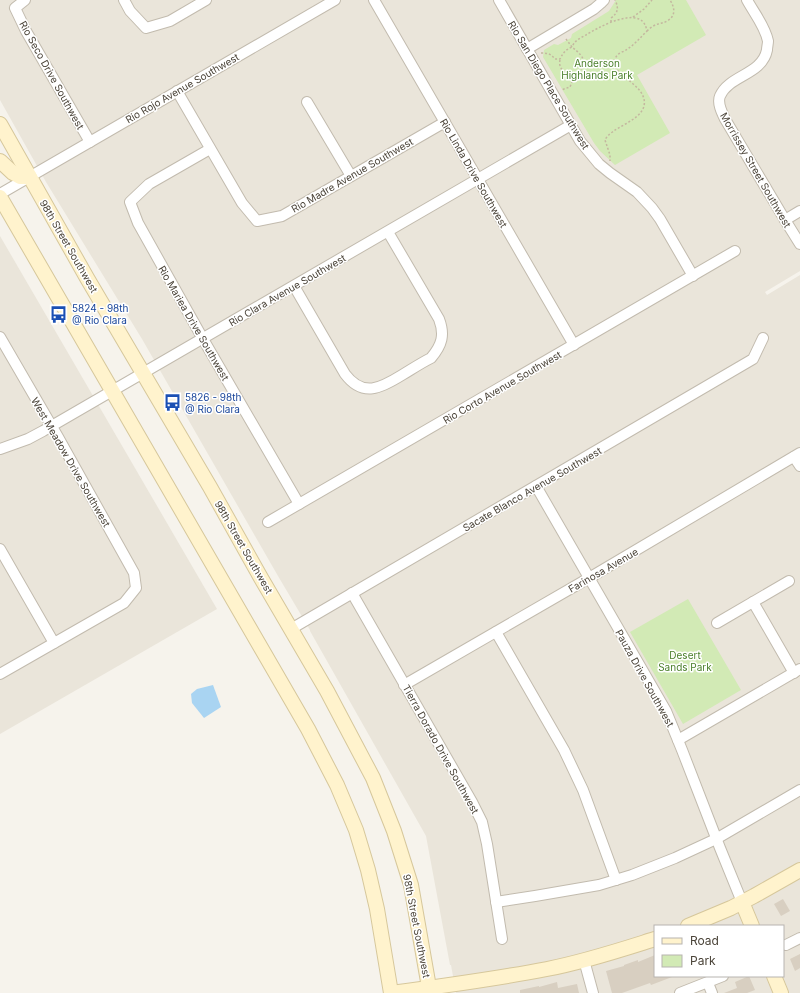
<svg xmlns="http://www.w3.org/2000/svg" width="800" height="993" font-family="Inter,sans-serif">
<rect width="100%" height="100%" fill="#f6f3ec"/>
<!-- residential -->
<g fill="#eae5da" fill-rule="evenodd">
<path d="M0 0H800V271L765 292 767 295 800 275V993H456L451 965H450L426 836 310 631V630L278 576 142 339 46 182 0 100ZM655 926H783V976H655Z"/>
<path d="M0 236 217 609 0 734Z"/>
</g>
<!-- green -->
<g fill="#d2eab5">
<path d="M616 0H686L706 35 637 75 670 133 615 165 600 151 594 143 543 57 544 50 554 44 558 45 571 38 572 34 609 11Z"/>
<path d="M688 599 741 690 683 724 630 632Z"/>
</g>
<!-- water -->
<path fill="#a9d4f2" d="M213 685 221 707 204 718 192 703 191 694 197 689Z"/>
<!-- building -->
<g fill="#d8cfc1">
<path d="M783 899 790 911 781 916 774 904Z"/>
<path d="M800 954V968L795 971 790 959Z"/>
<path d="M655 955V976H672V977L651 985 650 983 622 993H612L606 971 624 966V965L638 960V962Z"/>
<path d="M749 976 755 990 747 993H724L737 988 735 982Z"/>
<path d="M557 982 558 988 577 984 579 993H520V990L539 986V987Z"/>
</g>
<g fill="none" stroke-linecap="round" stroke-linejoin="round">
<defs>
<g id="street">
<path d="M25 0 15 8 26 31 90 142"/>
<path d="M124 0 130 11 146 28 170 21 206 0"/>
<path d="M374 0 574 345"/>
<path d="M499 0 580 141 599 164 610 173 637 192 652 208 660 219 693 276"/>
<path d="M747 0C754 13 765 26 768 41 768 44 767 47 767 50 762 75 729 75 720 96 717 103 722 113 725 119L785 220 800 244"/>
<path d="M527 49 594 9 601 3 604 0"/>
<path d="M177 91 242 203 257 221 282 216 445 122"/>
<path d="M307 102 351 176"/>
<path d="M210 149 149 184 130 202 138 223 203 339 299 504"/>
<path d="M0 194 335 0"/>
<path d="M785 220 800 211"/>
<path d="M294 286 345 374C363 398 381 388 402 375 412 369 421 363 431 358 442 345 445 335 439 319L388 232"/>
<path d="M0 337 58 437 134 573 136 588 124 603 0 674"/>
<path d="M0 449 28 439 43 431 571 125"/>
<path d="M794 457 800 466"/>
<path d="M536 486 666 711 682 750 720 848 742 902"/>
<path d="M268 522 735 251"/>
<path d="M0 549 54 643"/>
<path d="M352 593 472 802 482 822 487 844 502 939"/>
<path d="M753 602 794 673"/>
<path d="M717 623 789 581"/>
<path d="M291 629 753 359 763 338"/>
<path d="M496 632 564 750 583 790 616 880"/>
<path d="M404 685 589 578 800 453"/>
<path d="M678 740 800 669"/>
<path d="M496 902 535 896 599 885 632 875 675 858 716 839 800 790"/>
<path d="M786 945 800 938"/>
<path d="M584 960 593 993"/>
<path d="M708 983 712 993"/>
<path d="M680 993 723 976"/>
</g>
<g id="secondary">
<path d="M0 124 87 278 210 487 261 578 327 691 373 778 394 831 411 885 430 993"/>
<path d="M0 161 13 173 20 177H30"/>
<path d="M0 197 308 729 337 785 356 830 368 870 377 909 391 993"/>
<path d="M742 902 752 926"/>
<path d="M688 926 731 908 754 896 800 870"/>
<path d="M774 976 781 993"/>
<path d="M391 993C443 986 495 979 547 969 584 962 620 950 655 939"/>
</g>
</defs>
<!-- street casing -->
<use href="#street" stroke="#c2bbae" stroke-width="12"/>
<!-- secondary casing -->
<use href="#secondary" stroke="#d6c79b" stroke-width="16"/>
<!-- path -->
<g stroke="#c4b79f" stroke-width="1.5" stroke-dasharray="2 2" stroke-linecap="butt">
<path d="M633 17 644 9 652 0"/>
<path d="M611 22V18C618 13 619 8 615 0"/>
<path d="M647 31C650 28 654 25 658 24 661 23 664 23 667 21 676 16 675 8 670 0"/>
<path d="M566 39 572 47C573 45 574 43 575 42 578 39 582 37 586 35 597 28 625 13 639 19 644 21 646 26 647 31 640 38 634 45 626 50 623 52 618 53 616 57 604 74 649 83 644 106 640 122 611 127 605 140L610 155V161"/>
<path d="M541 53C548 53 551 54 555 59H560C563 53 565 50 572 47 586 58 589 65 573 76"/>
<path d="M560 60C558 69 565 73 573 76L572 82 570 87 561 90"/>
</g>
<!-- street -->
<use href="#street" stroke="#fff" stroke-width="10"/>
<!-- secondary -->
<use href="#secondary" stroke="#fff3cd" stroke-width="14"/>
</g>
<!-- icons -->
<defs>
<symbol id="bus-bare" viewBox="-9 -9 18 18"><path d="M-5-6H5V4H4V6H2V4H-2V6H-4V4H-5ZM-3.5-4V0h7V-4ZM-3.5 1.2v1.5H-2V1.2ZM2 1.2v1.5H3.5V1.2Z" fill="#1a4fb4" stroke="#fff" stroke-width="2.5" paint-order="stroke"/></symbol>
</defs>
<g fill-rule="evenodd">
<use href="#bus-bare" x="46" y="302" width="25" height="25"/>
<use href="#bus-bare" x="160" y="390" width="25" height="25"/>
</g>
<g text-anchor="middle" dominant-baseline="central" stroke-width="3" stroke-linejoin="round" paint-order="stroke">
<!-- park labels -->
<g font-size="10" fill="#4a7f2a" stroke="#fff">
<text x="597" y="63">Anderson<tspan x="597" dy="12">Highlands Park</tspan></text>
<text x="685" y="655">Desert<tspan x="685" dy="12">Sands Park</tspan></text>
</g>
<!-- street labels -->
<g font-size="10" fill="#4b4439" stroke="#fff">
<text transform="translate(52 75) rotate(61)">Rio Seco Drive Southwest</text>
<text transform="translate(549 85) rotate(59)">Rio San Diego Place Southwest</text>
<text transform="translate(182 88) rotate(-30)">Rio Rojo Avenue Southwest</text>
<text transform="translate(756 170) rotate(60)">Morrissey Street Southwest</text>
<text transform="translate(474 173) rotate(60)">Rio Linda Drive Southwest</text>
<text transform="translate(352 175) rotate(-30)">Rio Madre Avenue Southwest</text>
<text transform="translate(69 246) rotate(60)">98th Street Southwest</text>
<text transform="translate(287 290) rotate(-30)">Rio Clara Avenue Southwest</text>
<text transform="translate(194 323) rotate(60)">Rio Mariea Drive Southwest</text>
<text transform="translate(502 387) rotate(-30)">Rio Corto Avenue Southwest</text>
<text transform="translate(71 462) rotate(60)">West Meadow Drive Southwest</text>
<text transform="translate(532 489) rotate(-30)">Sacate Blanco Avenue Southwest</text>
<text transform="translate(244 547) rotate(60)">98th Street Southwest</text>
<text transform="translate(603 570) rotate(-30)">Farinosa Avenue</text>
<text transform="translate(645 678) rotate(61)">Pauza Drive Southwest</text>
<text transform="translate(441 749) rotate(61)">Tierra Dorado Drive Southwest</text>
<text transform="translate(417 926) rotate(79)">98th Street Southwest</text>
</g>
<!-- transit labels -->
<g font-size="10" fill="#164399" stroke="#fff" text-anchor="start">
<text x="72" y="308">5824 - 98th<tspan x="72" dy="12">@ Rio Clara</tspan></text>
<text x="185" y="397">5826 - 98th<tspan x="185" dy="12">@ Rio Clara</tspan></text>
</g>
</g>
<!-- legend -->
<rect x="654" y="925" width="130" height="52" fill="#ffffff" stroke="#b7b4b0"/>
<rect x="662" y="938" width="20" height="6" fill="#fff3cd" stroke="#b7b4b0"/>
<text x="690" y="945" font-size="12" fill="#4b4439">Road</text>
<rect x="662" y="955" width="20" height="12" fill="#d2eab5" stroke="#b7b4b0"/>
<text x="690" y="965" font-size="12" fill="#4b4439">Park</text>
</svg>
